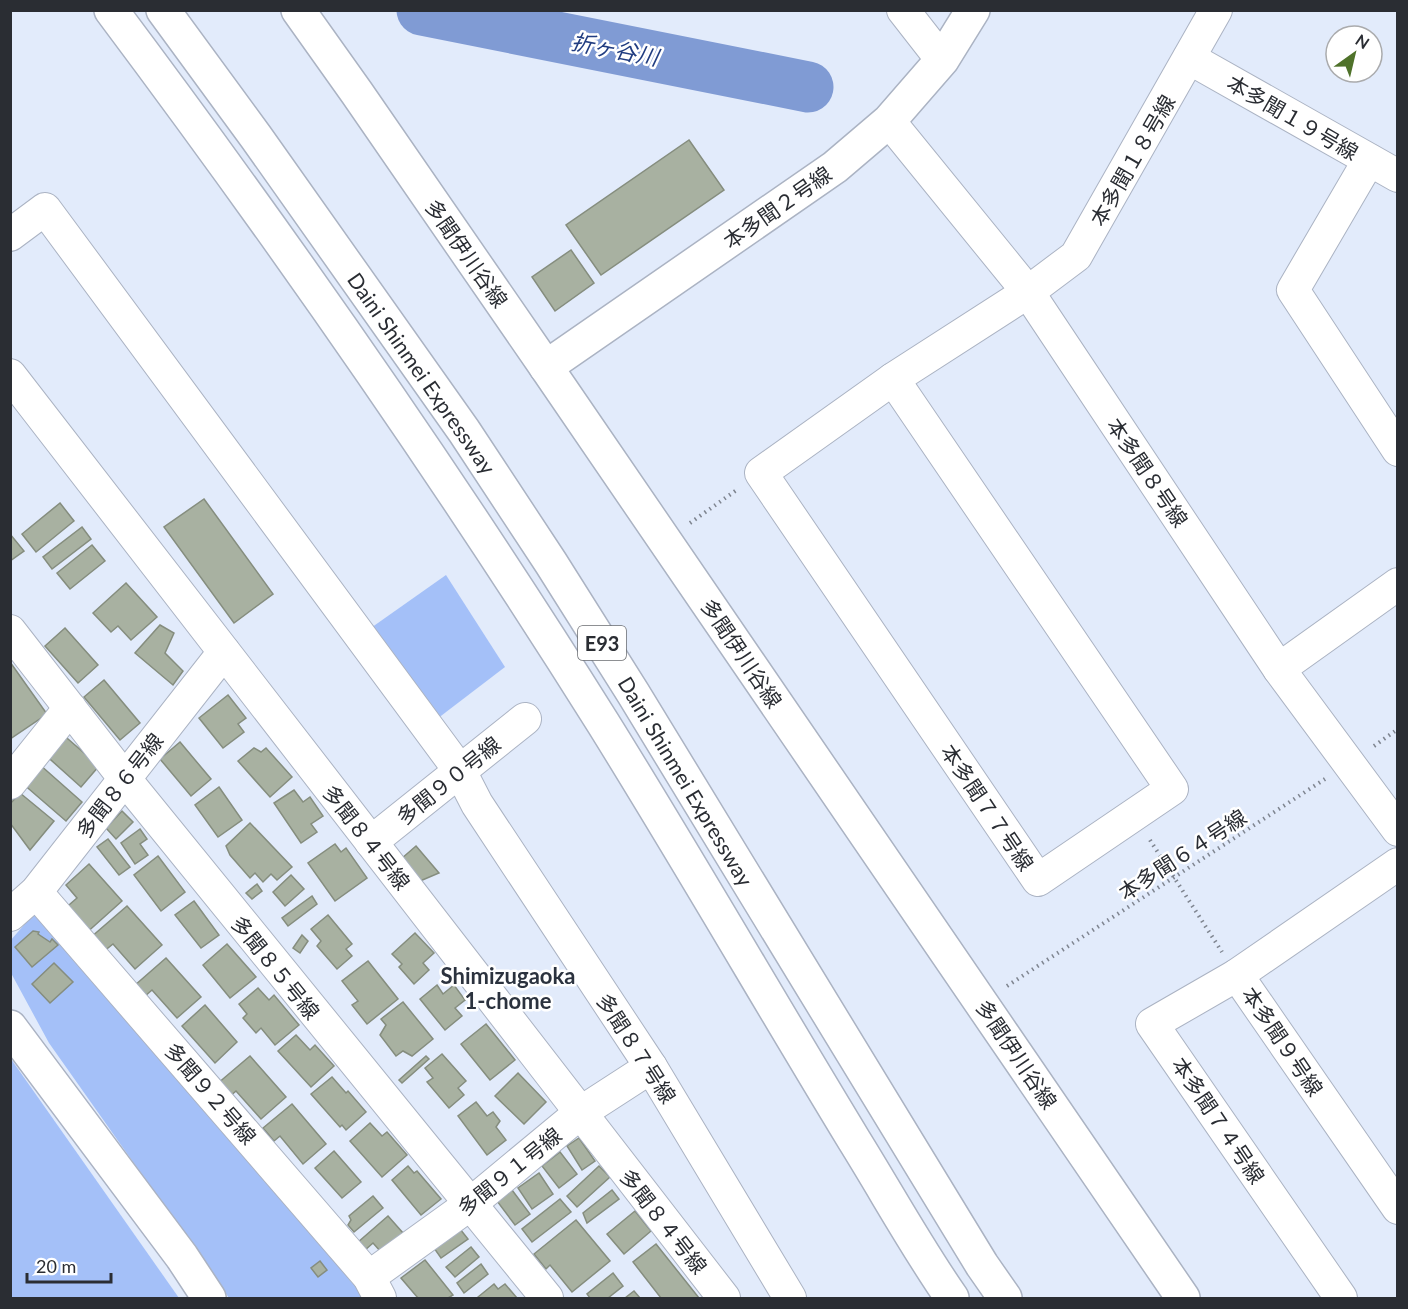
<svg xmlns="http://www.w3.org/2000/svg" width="1408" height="1309" font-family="Lato,'Noto Sans JP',sans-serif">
<rect width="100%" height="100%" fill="#e2ebfb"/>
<!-- green -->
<g fill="#a4c0f8">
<path d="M446 575 505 667 433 722 368 630Z"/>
<path d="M38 909 353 1271 348 1278 365 1298H229L49 1043 11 973 10 941Z"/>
<path d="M10 1059H11L179 1298H11Z"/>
</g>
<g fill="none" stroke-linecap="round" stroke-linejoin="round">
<!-- river -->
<path stroke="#809bd4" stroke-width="51" d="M422 10 808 87"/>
</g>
<!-- building -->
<g fill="#a8b1a1" stroke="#858d7e" stroke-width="1.5">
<path d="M689 140 724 190 601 275 566 225Z"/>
<path d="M571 250 594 283 555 311 532 277Z"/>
<path d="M204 499 273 594 234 623 164 527Z"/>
<path d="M60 503 74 521 36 552 22 534Z"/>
<path d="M82 527 91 539 52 569 43 557Z"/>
<path d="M10 534 24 551 10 561Z"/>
<path d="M92 545 105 561 70 589 57 573Z"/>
<path d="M126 583 157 617 131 640 118 626 111 632 93 613Z"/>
<path d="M160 625 174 633 165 653 183 671 173 685 135 653Z"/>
<path d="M65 628 98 665 78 683 45 646Z"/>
<path d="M10 662 47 714 10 739Z"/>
<path d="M104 680 140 723 120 740 84 697Z"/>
<path d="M228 695 246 718 238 724 244 732 223 748 199 718Z"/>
<path d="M60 732 99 766 81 787 42 752Z"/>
<path d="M180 742 211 779 191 796 160 759Z"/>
<path d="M254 748 261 752 266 748 292 777 270 797 238 761Z"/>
<path d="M39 764 82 802 66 821 22 783Z"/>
<path d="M219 787 242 820 218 837 195 805Z"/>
<path d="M294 790 303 802 310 797 323 816 311 824 317 832 301 843 274 803Z"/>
<path d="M20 793 54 821 30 850 10 823V804Z"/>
<path d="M122 811 133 822 116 839 106 828Z"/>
<path d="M250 823 292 867 277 880 271 874 263 882 255 873 250 878 230 855 226 846Z"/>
<path d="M140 829 147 839 140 844 148 855 135 864 121 843Z"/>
<path d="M108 839 130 867 119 875 97 847Z"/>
<path d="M335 844 341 852 346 848 367 878 335 901 308 863Z"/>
<path d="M416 846 439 873 420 881 401 859Z"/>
<path d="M158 856 185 892 161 911 134 875Z"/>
<path d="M89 864 122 901 84 935 62 911 77 898 66 885Z"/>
<path d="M291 875 304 889 285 906 273 892Z"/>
<path d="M257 884 262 891 252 899 246 893Z"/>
<path d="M312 896 317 904 288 926 282 918Z"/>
<path d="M194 901 219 935 201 948 175 915Z"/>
<path d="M127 906 162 945 135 969 113 944 103 952 90 938Z"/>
<path d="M328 915 352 944 346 949 352 956 337 969 317 946 321 941 311 929Z"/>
<path d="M33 931 39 932 38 934 50 942 52 939 58 945 32 967 15 947Z"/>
<path d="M415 933 434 953 423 963 429 970 414 984 399 967 402 964 392 954Z"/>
<path d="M302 935 308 941 300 953 293 948Z"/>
<path d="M227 944 256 977 230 998 203 965Z"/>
<path d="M166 958 201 997 177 1018 152 990 144 997 134 986Z"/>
<path d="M368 961 398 999 367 1024 352 1005 358 1001 342 981Z"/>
<path d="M54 963 73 982 50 1003 32 984Z"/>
<path d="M437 985 443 994 454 985 465 1000 455 1008 462 1016 445 1030 420 999Z"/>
<path d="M258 988 269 1000 274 995 299 1025 275 1045 261 1028 256 1033 243 1018 247 1014 239 1004Z"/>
<path d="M403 1002 433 1039 412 1056 403 1051 396 1056 380 1035 386 1025 381 1019Z"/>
<path d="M205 1005 237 1042 215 1063 182 1026Z"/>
<path d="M486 1024 515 1060 490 1080 461 1044Z"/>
<path d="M296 1035 310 1050 315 1045 334 1066 311 1087 278 1051Z"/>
<path d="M442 1054 466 1081 458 1088 464 1095 449 1108 427 1082 433 1078 425 1068Z"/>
<path d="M250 1056 286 1097 261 1119 236 1091 228 1098 217 1084Z"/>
<path d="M426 1056 429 1059 402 1083 399 1080Z"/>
<path d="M518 1073 546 1102 524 1124 495 1096Z"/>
<path d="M332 1077 346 1093 348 1091 366 1112 346 1130 342 1125 340 1127 311 1094Z"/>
<path d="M476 1102 487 1116 493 1112 500 1121 496 1127 506 1140 487 1155 458 1116Z"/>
<path d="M292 1104 326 1144 303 1164 280 1136 274 1141 263 1128Z"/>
<path d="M370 1123 382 1136 387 1132 407 1155 382 1177 350 1141Z"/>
<path d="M579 1138 595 1161 582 1170 567 1146Z"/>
<path d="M334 1151 361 1182 342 1198 315 1168Z"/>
<path d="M560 1152 577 1174 559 1188 542 1166Z"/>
<path d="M408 1166 414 1173 417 1171 441 1199 421 1215 392 1180Z"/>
<path d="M599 1166 610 1177 577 1207 567 1196Z"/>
<path d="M539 1173 553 1194 532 1209 518 1188Z"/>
<path d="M512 1190 530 1214 515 1225 497 1201Z"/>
<path d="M612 1190 619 1199 587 1223 583 1213Z"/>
<path d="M373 1196 383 1208 354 1232 348 1225 351 1220 349 1216Z"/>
<path d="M560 1199 571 1212 532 1242 522 1229Z"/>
<path d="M635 1211 651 1231 624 1254 607 1234Z"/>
<path d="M388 1216 403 1233 381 1252 373 1243 364 1251 357 1243Z"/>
<path d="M576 1220 610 1261 572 1292 550 1265 546 1269 534 1254Z"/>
<path d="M460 1229 468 1239 441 1258 434 1248Z"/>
<path d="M656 1244 699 1298H661L633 1262Z"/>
<path d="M471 1247 479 1257 455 1277 446 1267Z"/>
<path d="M425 1260 453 1295 448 1298H418L401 1278Z"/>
<path d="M320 1261 327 1270 318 1277 311 1268Z"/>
<path d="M481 1264 488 1274 464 1293 457 1283Z"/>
<path d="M613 1273 623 1286 608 1298H590L587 1294Z"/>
<path d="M494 1284 498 1289 505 1284 517 1298H480L478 1297Z"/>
<path d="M634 1291 640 1298H625Z"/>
</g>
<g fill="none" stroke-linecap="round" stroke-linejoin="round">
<defs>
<g id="minor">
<path d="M903 10 942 60"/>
<path d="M1189 58 1398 176"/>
<path d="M889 121 1028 292 1279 669 1398 830"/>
<path d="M1369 160 1293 290 1398 450"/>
<path d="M10 235 45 209 460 771 477 804 651 1067 790 1298"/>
<path d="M10 375 724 1298"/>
<path d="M893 379 1172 789 1038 880 761 473Z"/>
<path d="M893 379 1028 292 1076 256 1216 10"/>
<path d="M10 631 125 779 547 1298"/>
<path d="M1279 669 1398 584"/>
<path d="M10 783 70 708"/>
<path d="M371 842 525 719"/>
<path d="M1398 864 1237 975 1398 1208"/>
<path d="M36 892 369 1277 380 1298"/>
<path d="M10 915 36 892 224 652"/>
<path d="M1237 975 1152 1024 1341 1298"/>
<path d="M369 1277 469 1205 580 1113 651 1067"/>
</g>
<g id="tertiary">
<path d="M298 10 357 93 546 367 1183 1298"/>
<path d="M546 367 835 167 889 121 942 60 973 10"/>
<path d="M10 1027 182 1257 209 1298"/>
</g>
<g id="motorway">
<path d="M111 10C284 241 450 479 603 723 689 861 770 1002 854 1140 887 1193 917 1248 952 1298"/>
<path d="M163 10 256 137 464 431 551 563 633 693 982 1265 1005 1298"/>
</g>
</defs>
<!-- minor casing -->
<use href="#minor" stroke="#abb3c3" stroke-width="34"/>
<!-- tertiary casing -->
<use href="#tertiary" stroke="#abb3c3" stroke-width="36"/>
<!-- motorway casing -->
<use href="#motorway" stroke="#abb3c3" stroke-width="36"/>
<!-- path -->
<g stroke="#7f8590" stroke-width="4" stroke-dasharray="1.5 4.5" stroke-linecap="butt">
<path d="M690 523 738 489"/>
<path d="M1374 746 1398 729"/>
<path d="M1150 840 1222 952"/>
<path d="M1007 986 1325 779"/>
</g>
<!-- minor -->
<use href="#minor" stroke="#fff" stroke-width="32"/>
<!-- tertiary -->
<use href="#tertiary" stroke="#fff" stroke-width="33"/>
<!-- motorway -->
<use href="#motorway" stroke="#fff" stroke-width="33"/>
</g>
<g text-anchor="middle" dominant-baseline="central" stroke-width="5" stroke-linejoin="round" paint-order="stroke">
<!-- shield labels -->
<rect fill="#fff" stroke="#6a6c70" stroke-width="1.5" x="578" y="626" width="48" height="34" rx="4.5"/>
<g font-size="20" font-weight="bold" fill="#2a2d33">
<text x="602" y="643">E93</text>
</g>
<!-- street labels -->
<g font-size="21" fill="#2a2d33" stroke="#fff">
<text transform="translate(1293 117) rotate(30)">本多聞１９号線</text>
<text transform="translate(1132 160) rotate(-60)">本多聞１８号線</text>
<text transform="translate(777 207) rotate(-35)">本多聞２号線</text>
<text transform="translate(467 253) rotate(55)">多聞伊川谷線</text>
<text transform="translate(422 373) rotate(55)">Daini Shinmei Expressway</text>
<text transform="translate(1148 472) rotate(56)">本多聞８号線</text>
<text transform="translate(742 653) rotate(56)">多聞伊川谷線</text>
<text transform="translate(448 780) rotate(-39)">多聞９０号線</text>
<text transform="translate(686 781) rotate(59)">Daini Shinmei Expressway</text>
<text transform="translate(119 785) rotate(-52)">多聞８６号線</text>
<text transform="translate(988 807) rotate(56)">本多聞７７号線</text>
<text transform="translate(367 837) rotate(52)">多聞８４号線</text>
<text transform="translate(1182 854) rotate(-33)">本多聞６４号線</text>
<text transform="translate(276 967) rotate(51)">多聞８５号線</text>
<text transform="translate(1283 1041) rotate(56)">本多聞９号線</text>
<text transform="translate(637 1048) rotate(57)">多聞８７号線</text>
<text transform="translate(1017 1054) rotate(56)">多聞伊川谷線</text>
<text transform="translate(211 1093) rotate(49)">多聞９２号線</text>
<text transform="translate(1219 1120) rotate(56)">本多聞７４号線</text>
<text transform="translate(509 1171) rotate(-39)">多聞９１号線</text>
<text transform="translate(664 1221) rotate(52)">多聞８４号線</text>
</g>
<!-- water labels -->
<g font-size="22" font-style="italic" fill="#213d81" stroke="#fff">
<text transform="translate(615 49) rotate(11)">折ヶ谷川</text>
</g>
<!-- neighbourhood labels -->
<g font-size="22" font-weight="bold" fill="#2b323e" stroke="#fff">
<text x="508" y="975">Shimizugaoka<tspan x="508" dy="25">1-chome</tspan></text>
</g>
</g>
<!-- border -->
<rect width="1408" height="1309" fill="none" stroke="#2a2d33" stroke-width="24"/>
<!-- north arrow -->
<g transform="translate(1354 54) rotate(34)"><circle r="28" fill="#ffffff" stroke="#aaabad" stroke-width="1.5"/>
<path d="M0-4.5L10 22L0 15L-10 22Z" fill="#4f722a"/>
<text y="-9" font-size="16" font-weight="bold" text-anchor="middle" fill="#2a2d33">N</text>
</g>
<!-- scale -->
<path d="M27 1273v9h84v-9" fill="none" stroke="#2a2d33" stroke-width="3"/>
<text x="36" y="1273" font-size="18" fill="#2a2d33" stroke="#ffffff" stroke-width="4.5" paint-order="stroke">20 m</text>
</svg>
